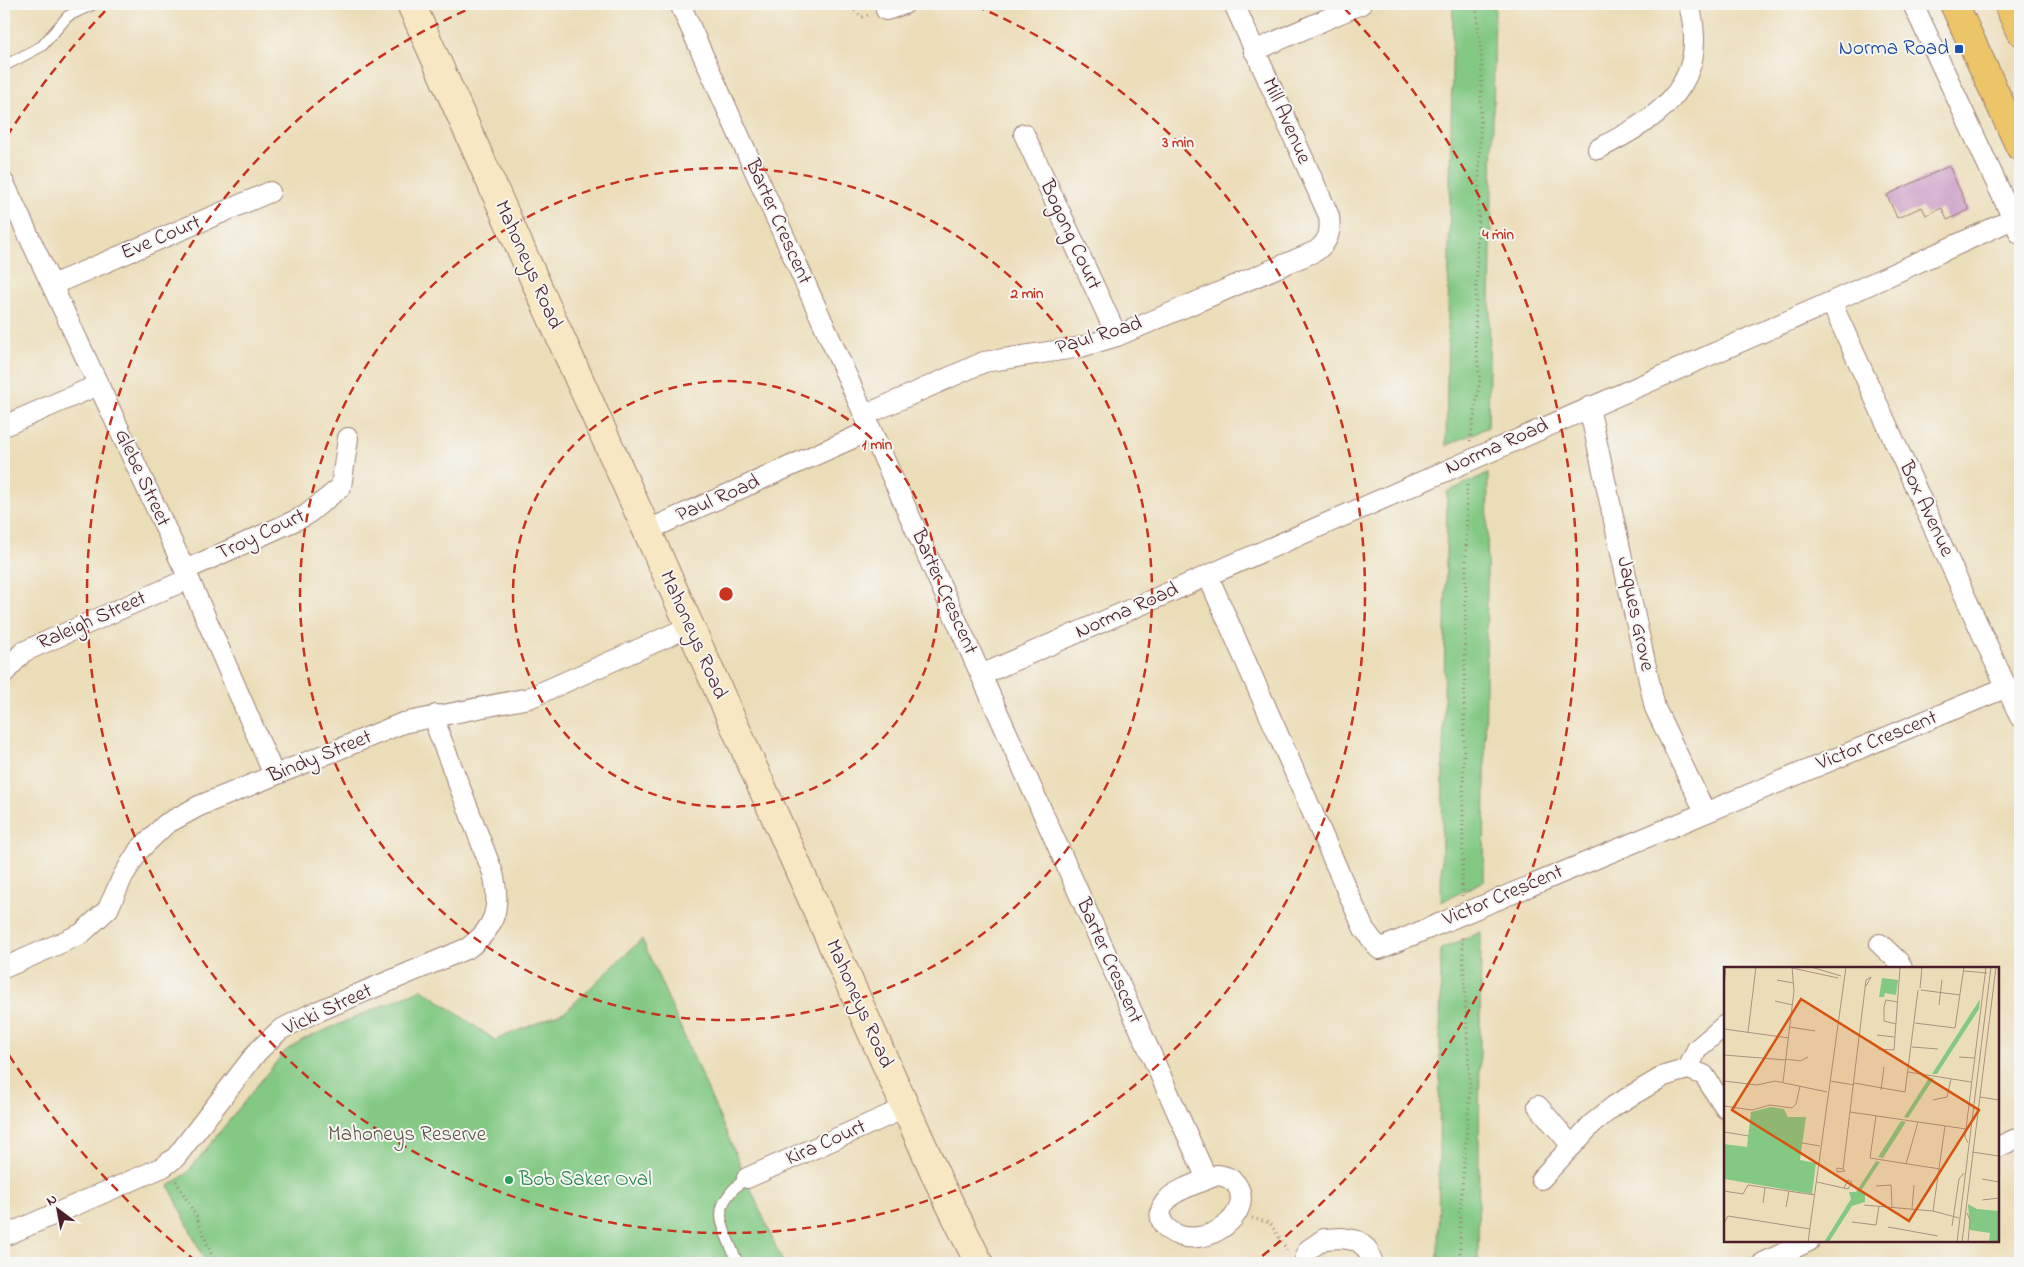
<svg xmlns="http://www.w3.org/2000/svg" width="2024" height="1267" font-family="'Indie Flower',sans-serif">
<rect width="100%" height="100%" fill="#f6f6f2"/>
<filter id="ink" filterUnits="userSpaceOnUse"><feTurbulence type="fractalNoise" baseFrequency=".02" numOctaves="2"/><feDisplacementMap in="SourceGraphic" scale="10" xChannelSelector="R" yChannelSelector="G"/><feConvolveMatrix kernelMatrix="1 2 1 2 8 2 1 2 1" color-interpolation-filters="sRGB"/></filter>
<filter id="wash" filterUnits="userSpaceOnUse"><feTurbulence type="fractalNoise" baseFrequency=".0096" numOctaves="4" result="noise"/><feDisplacementMap in="SourceGraphic" scale="20" xChannelSelector="R" yChannelSelector="G"/><feGaussianBlur stdDeviation="1.12" result="paint"/><feColorMatrix in="noise" values="0 0 0 0 0 0 0 0 0 0 0 0 0 0 0 0 0 1.4 0 .05"/><feComposite in="paint" operator="in"/></filter>
<g filter="url(#wash)">
<rect width="100%" height="100%" fill="#ecddb9"/>
<!-- green -->
<g fill="#83c984" stroke="#667458">
<path d="M1453 4H1495L1488 427 1446 446Z"/>
<path d="M1488 473 1484 881 1441 902 1447 492Z"/>
<path d="M1481 932 1478 1263H1438L1441 949Z"/>
<path d="M642 939 783 1263H206L169 1186 186 1174 285 1051 304 1039 422 989 495 1040 566 1011Z"/>
</g>
<g id="blocks">
<!-- building -->
<path fill="#c895c3" d="M1949 166 1969 210 1947 220 1942 208 1926 215 1922 207 1897 218 1887 195Z"/>
</g>
</g>
<g filter="url(#ink)">
<use href="#blocks" fill-opacity="0" stroke="#9b7e72" stroke-width="1"/>
<g fill="none" stroke-linecap="round" stroke-linejoin="round">
<defs>
<g id="lane">
<path d="M4 66 42 46 68 16 94 4"/>
<path d="M738 1263C733 1251 721 1228 721 1215 721 1200 735 1186 747 1178"/>
</g>
<g id="street">
<path d="M680 4 1207 1179"/>
<path d="M1913 4 2020 234"/>
<path d="M886 10 904 4"/>
<path d="M1254 51 1361 4"/>
<path d="M1024 134 1117 336"/>
<path d="M1598 149C1644 125 1696 97 1694 37 1693 25 1693 15 1688 4"/>
<path d="M4 183 185 570 274 775"/>
<path d="M52 285 270 192"/>
<path d="M1831 302 2020 717"/>
<path d="M1589 407 1655 708 1705 812"/>
<path d="M865 415 984 362 1081 347 1117 336 1316 251C1329 241 1331 232 1329 216L1234 4"/>
<path d="M4 426 98 385"/>
<path d="M646 531 871 430"/>
<path d="M185 570 305 516 341 487 348 438"/>
<path d="M1208 576 1364 929 1379 949 2007 687"/>
<path d="M4 673 23 652 188 579"/>
<path d="M981 675 1831 302 2013 219"/>
<path d="M1880 944 1898 961 1902 968"/>
<path d="M4 968 81 934 108 909 123 876 139 850 166 824 199 806 403 723 529 698 689 627"/>
<path d="M1688 1069 1697 1049 1725 1025"/>
<path d="M1538 1106 1572 1146 1541 1179"/>
<path d="M1572 1146 1592 1124 1614 1106 1664 1076 1688 1069 1704 1075 1725 1108"/>
<path d="M1998 1147 2020 1137"/>
<path d="M1217 1175C1238 1177 1247 1195 1236 1214 1228 1226 1212 1236 1198 1237 1174 1241 1146 1220 1169 1198 1176 1190 1206 1180 1217 1175Z"/>
<path d="M747 1178 905 1108"/>
<path d="M4 1236 163 1167 176 1157 257 1052 280 1030 309 1015 468 948C496 928 501 906 493 873L438 731 436 715"/>
<path d="M1304 1263 1308 1250 1324 1239 1342 1238 1358 1241 1367 1249 1373 1263"/>
<path d="M1763 1263 1809 1241"/>
</g>
<path id="secondary" d="M411 4 938 1180 979 1263"/>
<g id="highway">
<path d="M1954 4 2020 147"/>
<path d="M2008 4 2020 31"/>
</g>
</defs>
<!-- lane casing -->
<use href="#lane" stroke="#9b7e72" stroke-width="12"/>
<!-- street casing -->
<use href="#street" stroke="#9b7e72" stroke-width="22"/>
<!-- secondary casing -->
<use href="#secondary" stroke="#9b7e72" stroke-width="30"/>
<!-- highway casing -->
<use href="#highway" stroke="#9b7e72" stroke-width="30"/>
<!-- path -->
<g stroke="#9b7e72" stroke-width="3" stroke-dasharray="1 4" stroke-linecap="butt">
<path d="M847 4 862 17 868 15"/>
<path d="M1470 441 1480 380 1475 339 1482 61 1476 4"/>
<path d="M1462 896 1467 482"/>
<path d="M176 1181 196 1216 215 1263"/>
<path d="M1252 1218 1270 1223 1289 1253"/>
<path d="M1460 1263V1213L1470 1090 1462 934"/>
</g>
<!-- lane -->
<use href="#lane" stroke="#fff" stroke-width="10"/>
<!-- street -->
<use href="#street" stroke="#fff" stroke-width="20"/>
<!-- secondary -->
<use href="#secondary" stroke="#f7e8c3" stroke-width="28"/>
<!-- highway -->
<use href="#highway" stroke="#ecc569" stroke-width="28"/>
</g>
</g>
<!-- distance rings -->
<g fill="none" stroke="#c8321e" stroke-width="2.5" stroke-dasharray="9 6">
<circle cx="726" cy="594" r="213"/>
<circle cx="726" cy="594" r="426"/>
<path d="M976 6A639 639 0 1 1 476 6"/>
<path d="M196 1261A852 852 0 0 1 7 1052M7 136A852 852 0 0 1 108 8M1344 8A852 852 0 0 1 1256 1261"/>
</g>
<!-- markers -->
<rect fill="#1a4fb4" stroke="#f6f6f2" stroke-width="2" x="1954" y="44" width="10" height="10" rx="2.5"/>
<circle fill="#2e9e5b" stroke="#f6f6f2" stroke-width="2" cx="509" cy="1180" r="5"/>
<g text-anchor="middle" dominant-baseline="central" stroke-width="4" stroke-linejoin="round" paint-order="stroke">
<!-- transit labels -->
<g font-size="21" fill="#164399" stroke="#f6f6f2" text-anchor="end">
<text x="1949" y="49">Norma Road</text>
</g>
<!-- street labels -->
<g font-size="21" fill="#4a1f2b" stroke="#f6f6f2">
<text transform="translate(1286 121) rotate(66)">Mill Avenue</text>
<text transform="translate(778 222) rotate(66)">Barter Crescent</text>
<text transform="translate(1070 235) rotate(65)">Bogong Court</text>
<text transform="translate(161 238) rotate(-23)">Eve Court</text>
<text transform="translate(528 265) rotate(66)">Mahoneys Road</text>
<text transform="translate(1099 336) rotate(-17)">Paul Road</text>
<text transform="translate(1497 447) rotate(-24)">Norma Road</text>
<text transform="translate(142 478) rotate(65)">Glebe Street</text>
<text transform="translate(718 499) rotate(-24)">Paul Road</text>
<text transform="translate(1926 509) rotate(65)">Box Avenue</text>
<text transform="translate(261 535) rotate(-25)">Troy Court</text>
<text transform="translate(944 592) rotate(66)">Barter Crescent</text>
<text transform="translate(1127 611) rotate(-24)">Norma Road</text>
<text transform="translate(1635 614) rotate(78)">Jaques Grove</text>
<text transform="translate(92 621) rotate(-24)">Raleigh Street</text>
<text transform="translate(693 635) rotate(66)">Mahoneys Road</text>
<text transform="translate(1877 741) rotate(-22)">Victor Crescent</text>
<text transform="translate(320 757) rotate(-22)">Bindy Street</text>
<text transform="translate(1503 896) rotate(-23)">Victor Crescent</text>
<text transform="translate(1109 961) rotate(66)">Barter Crescent</text>
<text transform="translate(859 1004) rotate(66)">Mahoneys Road</text>
<text transform="translate(328 1010) rotate(-25)">Vicki Street</text>
<text transform="translate(826 1143) rotate(-24)">Kira Court</text>
</g>
<!-- park labels -->
<g font-size="21" fill="#5b5246" stroke="#f6f6f2">
<text x="407" y="1135">Mahoneys Reserve</text>
</g>
<!-- leisure labels -->
<g font-size="21" fill="#27864d" stroke="#f6f6f2" text-anchor="start">
<text x="519" y="1180">Bob Saker Oval</text>
</g>
</g>
<!-- overview -->
<g transform="translate(1724 967)">
<rect width="275" height="275" fill="#ecddb9"/>
<path d="M158 11 174 13 172 28 161 26 160 30H155ZM256 32 255 42 213 107H208ZM205 111H210L184 151 180 150ZM47 140 60 142 64 150H82L76 193 92 196 88 227 0 212V177L23 180 27 145ZM177 154 182 155 159 191 154 190ZM152 194 156 195 137 224 141 227V235L128 239 105 275H100L127 232 125 225H132ZM244 237 253 242 275 244V275H265L266 266 246 263Z" fill="#83c984"/>
<path fill="none" stroke="#ab9180" stroke-width="1" d="M87 0 117 9M68 1 114 11M240 4 263 6M53 13 69 16M0 19 2 0M196 21 198 0M197 23 236 28M51 34 69 38M215 38 218 13M191 56 231 61 240 0M172 57 160 54V40L162 33 174 35M66 60 91 64M0 62 65 71M24 65 32 0M153 68 170 70M188 80 214 82M154 82 170 83 176 0M0 88 62 93M235 90 251 91M62 92 76 94 84 90M184 105 247 115M0 114 33 118 51 114 103 125M106 114 130 118M59 115 70 24 68 0M130 116 181 125 194 23M157 123 160 100M256 130 275 133M209 133 223 130 227 112M0 139 28 143 46 138 68 141 72 137 76 119M126 145 242 162M152 149 146 191 216 202M0 165 25 169M78 176 96 179M244 176 241 170 262 0M248 185 275 189M182 197 194 155M119 202 113 201V205L121 204 119 202 142 13 147 10 142 19M258 212 275 215M93 215 124 222 128 215 124 213 120 221M152 219 167 218 168 240M0 224 19 227 24 218 91 228M258 233 275 231M39 236 41 221M140 238 209 244 235 251M62 240 65 224M188 242 190 218M209 244 221 159M243 246 246 253 244 275M128 255 152 258 155 239M0 256 4 249 86 262M228 259 235 212 240 206M164 260 214 269M84 275 122 0M233 275 267 0M238 275 272 0"/>
<path fill="#d8530f" fill-opacity="0.15" stroke="#d8530f" stroke-width="2.5" d="M77 32 255 143 185 254 8 143Z"/>
<rect width="275" height="275" fill="none" stroke="#4a1f2b" stroke-width="2.5"/>
</g>
<circle cx="726" cy="594" r="8" fill="#c8321e" stroke="#f6f6f2" stroke-width="2.5"/>
<g font-size="15" text-anchor="middle" font-weight="bold" fill="#c8321e" stroke="#f6f6f2" stroke-width="4" stroke-linejoin="round" paint-order="stroke">
<text x="1178" y="147">3 min</text>
<text x="1498" y="239">4 min</text>
<text x="1027" y="298">2 min</text>
<text x="877" y="449">1 min</text>
</g>
<!-- margin -->
<rect width="2024" height="1267" fill="none" stroke="#f6f6f2" stroke-width="20"/>
<!-- north arrow -->
<g transform="translate(58 1210) rotate(328)" stroke="#f6f6f2" stroke-width="4" paint-order="stroke">
<path d="M0-4L9 19L0 12L-9 19Z" fill="#4a1f2b"/>
<text y="-8" font-size="14" font-weight="bold" text-anchor="middle" fill="#4a1f2b">N</text>
</g>
</svg>
